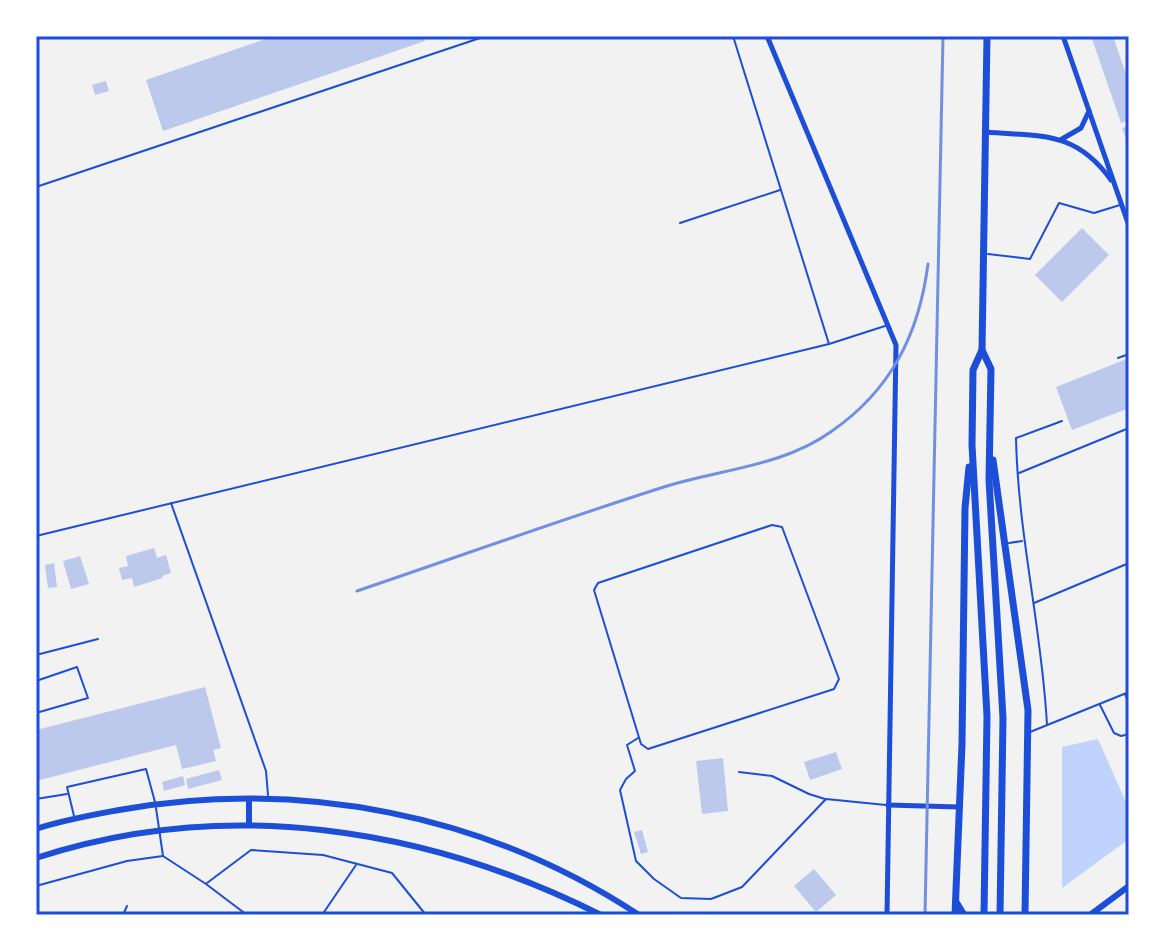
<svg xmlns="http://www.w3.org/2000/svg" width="1165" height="951" font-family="'Roboto Condensed',sans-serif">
<rect width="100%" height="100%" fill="#f2f2f2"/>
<!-- water -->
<path fill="#bfd3fe" d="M1098 739 1129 809V839L1062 888V747Z"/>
<!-- building -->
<g fill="#bdc9ec">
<path d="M274 36H423L425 41 163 131 146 80Z"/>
<path d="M1091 36H1113L1129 83V120L1121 123Z"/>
<path d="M106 81 109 91 95 95 92 85Z"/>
<path d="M1129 126V147L1122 128Z"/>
<path d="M1082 228 1109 255 1062 302 1035 275Z"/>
<path d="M1129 358V408L1072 430 1056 387Z"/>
<path d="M154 548 157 558 166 555 171 573 162 576 163 578 134 587 132 578 122 580 119 568 128 566 126 556Z"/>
<path d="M80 556 89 584 71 589 63 561Z"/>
<path d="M54 563 57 587 48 588 45 565Z"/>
<path d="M205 687 221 748 213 750 216 761 182 769 176 745 36 781V730Z"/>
<path d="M836 752 842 769 810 780 804 762Z"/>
<path d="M723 758 728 811 702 814 696 761Z"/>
<path d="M219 770 222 780 188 789 186 779Z"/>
<path d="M183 776 185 785 164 791 162 782Z"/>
<path d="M642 830 648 852 641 854 634 832Z"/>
<path d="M814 869 836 895 816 912 794 886Z"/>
</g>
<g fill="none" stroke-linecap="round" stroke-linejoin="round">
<!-- service -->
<g stroke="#1d4ed8" stroke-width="2">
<path d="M733 36 829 344"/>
<path d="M36 187 486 36"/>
<path d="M680 223 780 190"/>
<path d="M988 254 1030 259 1059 203 1094 213 1120 205"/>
<path d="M1118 358 1129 354"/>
<path d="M1019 473 1129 428"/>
<path d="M171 503 266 771 268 795"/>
<path d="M772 525 782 527 839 679 834 689 648 749 641 744 594 590 598 583Z"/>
<path d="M36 536 829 344 885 326"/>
<path d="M1009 543 1022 541"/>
<path d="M1034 603 1129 563"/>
<path d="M36 655 98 639"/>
<path d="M36 681 77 667 88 698 36 713"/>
<path d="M1125 694 1129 704"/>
<path d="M1100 705 1114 733 1121 736 1129 734"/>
<path d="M1047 725C1042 629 1018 535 1016 438L1062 421"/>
<path d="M1030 732 1129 692"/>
<path d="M638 738 627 745 635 771 626 779 620 790 636 861 654 879 681 898 711 899 742 887 826 799 886 805"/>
<path d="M739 772 772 776 809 794 825 799"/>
<path d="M36 799 67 794"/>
<path d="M156 808 163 856 206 884 247 915"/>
<path d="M74 816 67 787 146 769 155 802"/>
<path d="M207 883 251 850 323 855 392 873 426 915"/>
<path d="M36 886 127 861 163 856"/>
<path d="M123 915 127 906"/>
<path d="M322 915 356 865"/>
</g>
<!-- minor -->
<g stroke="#1d4ed8" stroke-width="5">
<path d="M767 36 896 345 887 915"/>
<path d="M1063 36 1129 226"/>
<path d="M986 132C1041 137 1075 130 1111 180"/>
<path d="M1062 139 1081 128 1089 111"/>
<path d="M888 805 959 807"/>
</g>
<!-- secondary -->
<g stroke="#1d4ed8" stroke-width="6">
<path d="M249 825V799"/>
<path d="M36 829C63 820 92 815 119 810 300 778 486 814 639 915"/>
<path d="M36 858C225 796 426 827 601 915"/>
<path d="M1090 915 1129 886"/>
</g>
<!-- primary -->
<g stroke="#1d4ed8" stroke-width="7">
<path d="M982 350 991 369 989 480 1003 718 1000 915"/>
<path d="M993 460 1028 710 1025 915"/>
<path d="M956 902 964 915"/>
<path d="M955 915 962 744 965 508 969 467"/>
<path d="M984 915 987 716 972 445 973 370 982 350 987 36"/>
</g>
<!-- rail -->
<g stroke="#7290e2" stroke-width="3">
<path d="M357 591C460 556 563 519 667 486 722 469 784 466 832 431 891 390 919 334 928 264"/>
<path d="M925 915 943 36"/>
</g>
</g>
<!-- border -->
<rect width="1165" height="951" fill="none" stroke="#ffffff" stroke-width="76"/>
<rect x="38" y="38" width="1089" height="875" fill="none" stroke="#1d4ed8" stroke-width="3"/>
</svg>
